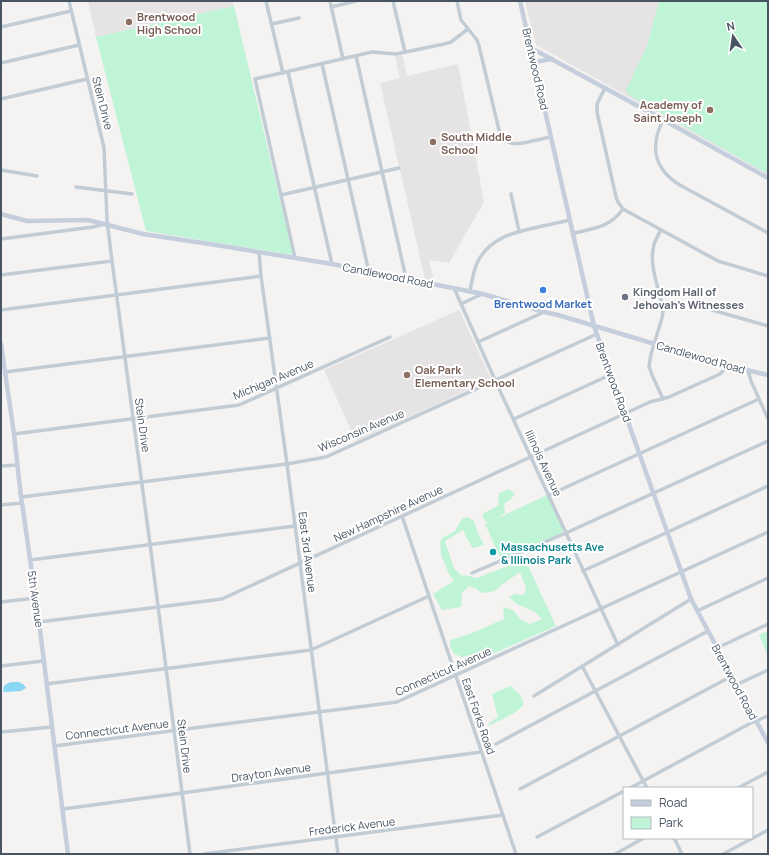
<svg xmlns="http://www.w3.org/2000/svg" width="769" height="855" font-family="Manrope,sans-serif">
<rect width="100%" height="100%" fill="#f5f2f2"/>
<!-- education -->
<g fill="#e6e3e4">
<path d="M88 1H233L234 6 96 37Z"/>
<path d="M525 1H768V175L536 45Z"/>
<path d="M402 55 407 76 458 64 484 202 449 263 429 260 434 281 425 279 380 83 400 78 395 56Z"/>
<path d="M459 310 491 379 356 441 324 370Z"/>
</g>
<!-- green -->
<g fill="#bff4d7">
<path d="M659 1H768V174L629 95 626 90 647 46Z"/>
<path d="M234 6 293 255 146 231 96 37Z"/>
<path d="M509 489 515 494 510 500 504 504 505 513 496 519 547 495 563 529 562 533 501 559 485 524 489 522 485 521 482 514 499 505 498 500 499 493Z"/>
<path d="M468 517 474 521 478 533 484 545 473 548 467 539 463 530 445 541 454 568 462 576 464 575 477 578 508 566 524 557 556 626 474 662 472 655 462 657 454 654 450 646V640L470 634 504 619 503 607 513 610 521 620 530 624 542 619 535 612 517 604 509 597 515 594 524 595 526 588 520 572 500 586 495 591 481 593 477 589 469 586 462 593 461 607 442 610 433 594 454 581 450 576 441 555 440 542 442 538 455 531 462 519Z"/>
<path d="M768 631V656L759 635Z"/>
<path d="M510 686 520 694 524 704C516 715 500 720 488 726L489 723 498 717 492 694Z"/>
</g>
<!-- water -->
<path fill="#88d7f5" d="M17 682H19L24 685 26 688 21 691 5 692 3 691 4 686C8 682 11 682 17 682Z"/>
<g fill="none" stroke-linecap="round" stroke-linejoin="round">
<!-- street -->
<g stroke="#c2ccd5" stroke-width="3.5">
<path d="M69 1 104 148 107 220 112 261 150 544 190 854"/>
<path d="M266 1 283 73"/>
<path d="M330 1 343 59"/>
<path d="M393 1 405 52"/>
<path d="M457 1 461 20 477 40 479 46 499 130C506 147 516 145 532 141 538 140 545 138 551 137"/>
<path d="M331 7 356 1"/>
<path d="M272 24 299 18"/>
<path d="M1 27 71 11"/>
<path d="M356 56 406 278"/>
<path d="M1 63 79 45"/>
<path d="M322 64 369 272"/>
<path d="M288 72 332 264"/>
<path d="M605 88 597 104V112L616 197 618 202 623 209 718 261 768 276"/>
<path d="M1 99 87 79"/>
<path d="M663 120C650 146 653 167 678 184L768 233"/>
<path d="M1 170 37 176"/>
<path d="M76 187 132 194"/>
<path d="M511 194 519 231"/>
<path d="M281 195 399 168"/>
<path d="M661 230C658 235 655 240 654 245 648 265 660 290 663 311L662 318 651 354 649 366 652 375 663 399"/>
<path d="M574 233C595 228 609 228 623 209"/>
<path d="M1 239 93 227 104 224"/>
<path d="M259 252 261 276 287 464 338 854"/>
<path d="M295 258 255 79 372 52 396 54 444 44 451 42 468 29"/>
<path d="M1 275 112 261"/>
<path d="M454 288 495 380 618 645"/>
<path d="M470 291C472 281 473 271 478 261 490 239 511 233 534 228 546 225 558 223 570 220"/>
<path d="M461 304 482 294"/>
<path d="M662 305 676 303 691 304 768 326"/>
<path d="M1 310 261 276"/>
<path d="M478 342 544 312"/>
<path d="M748 370 751 381 768 419"/>
<path d="M5 372 270 338"/>
<path d="M514 419 612 374"/>
<path d="M14 434 239 405 390 337"/>
<path d="M1 466 17 465"/>
<path d="M549 495 759 399"/>
<path d="M21 497 287 464 326 457 597 334"/>
<path d="M1 505 22 503"/>
<path d="M402 516 516 854"/>
<path d="M30 560 295 526"/>
<path d="M583 571 768 486"/>
<path d="M472 573 566 533 768 441"/>
<path d="M1 602 36 598"/>
<path d="M697 611 768 578"/>
<path d="M39 622 222 599 650 402 669 397 720 374 723 371 725 365"/>
<path d="M717 648 768 624"/>
<path d="M1 666 43 661"/>
<path d="M582 666 647 788"/>
<path d="M46 684 311 650 429 596"/>
<path d="M736 685 768 670"/>
<path d="M534 696 691 599"/>
<path d="M1 732 52 727"/>
<path d="M496 744 708 631"/>
<path d="M54 746 397 702 768 532"/>
<path d="M630 788 751 723 768 716"/>
<path d="M738 788 768 772"/>
<path d="M520 789 732 676"/>
<path d="M63 809 182 793 481 752"/>
<path d="M537 837 624 791"/>
<path d="M674 838 682 854"/>
<path d="M204 854 503 815"/>
<path d="M615 854 644 838"/>
<path d="M723 854 768 830"/>
</g>
<!-- secondary -->
<g stroke="#c4cedc" stroke-width="4.5">
<path d="M520 1 594 326 691 599 768 743"/>
<path d="M531 48 651 113 768 178"/>
<path d="M534 62 552 59"/>
<path d="M1 214 27 221 88 220 143 234 216 245 332 264 483 294 544 312 558 315 725 365 768 375"/>
<path d="M1 344 14 434 21 497 22 503 39 622 68 854"/>
</g>
</g>
<!-- markers -->
<g fill="#8d6e63" stroke="#fff" stroke-width="1.5">
<circle cx="129" cy="22" r="4"/>
<circle cx="710" cy="110" r="4"/>
<circle cx="433" cy="142" r="4"/>
<circle cx="407" cy="375" r="4"/>
</g>
<circle fill="#3f7fe0" stroke="#fff" stroke-width="1.5" cx="543" cy="290" r="4"/>
<circle fill="#6b7280" stroke="#fff" stroke-width="1.5" cx="625" cy="297" r="4"/>
<circle fill="#0f9aa8" stroke="#fff" stroke-width="1.5" cx="493" cy="552" r="4"/>
<g text-anchor="middle" dominant-baseline="central" stroke-width="4" stroke-linejoin="round" paint-order="stroke">
<!-- education labels -->
<g font-size="11" font-weight="bold" fill="#785e54" stroke="#fff" text-anchor="start">
<text x="137" y="16">Brentwood<tspan x="137" dy="13">High School</tspan></text>
<text x="702" y="104" text-anchor="end">Academy of<tspan x="702" dy="13">Saint Joseph</tspan></text>
<text x="441" y="136">South Middle<tspan x="441" dy="13">School</tspan></text>
<text x="415" y="369">Oak Park<tspan x="415" dy="13">Elementary School</tspan></text>
</g>
<!-- street labels -->
<g font-size="11" fill="#485462" stroke="#fff">
<text transform="translate(536 69) rotate(77)">Brentwood Road</text>
<text transform="translate(103 103) rotate(76)">Stein Drive</text>
<text transform="translate(388 275) rotate(11)">Candlewood Road</text>
<text transform="translate(701 357) rotate(16)">Candlewood Road</text>
<text transform="translate(273 379) rotate(-23)">Michigan Avenue</text>
<text transform="translate(614 382) rotate(70)">Brentwood Road</text>
<text transform="translate(143 425) rotate(82)">Stein Drive</text>
<text transform="translate(361 430) rotate(-23)">Wisconsin Avenue</text>
<text transform="translate(544 463) rotate(65)">Illinois Avenue</text>
<text transform="translate(388 513) rotate(-25)">New Hampshire Avenue</text>
<text transform="translate(308 552) rotate(83)">East 3rd Avenue</text>
<text transform="translate(36 599) rotate(82)">5th Avenue</text>
<text transform="translate(443 671) rotate(-24)">Connecticut Avenue</text>
<text transform="translate(735 682) rotate(62)">Brentwood Road</text>
<text transform="translate(479 716) rotate(71)">East Forks Road</text>
<text transform="translate(117 729) rotate(-7)">Connecticut Avenue</text>
<text transform="translate(185 746) rotate(83)">Stein Drive</text>
<text transform="translate(271 772) rotate(-8)">Drayton Avenue</text>
<text transform="translate(352 826) rotate(-7)">Frederick Avenue</text>
</g>
<!-- worship labels -->
<g font-size="11" font-weight="bold" fill="#5b616d" stroke="#fff" text-anchor="start">
<text x="633" y="291">Kingdom Hall of<tspan x="633" dy="13">Jehovah’s Witnesses</tspan></text>
</g>
<!-- shop labels -->
<g font-size="11" font-weight="bold" fill="#366cbe" stroke="#fff">
<text x="543" y="303">Brentwood Market</text>
</g>
<!-- culture labels -->
<g font-size="11" font-weight="bold" fill="#0d838f" stroke="#fff" text-anchor="start">
<text x="501" y="546">Massachusetts Ave<tspan x="501" dy="13">&amp; Illinois Park</tspan></text>
</g>
</g>
<!-- border -->
<rect width="769" height="855" fill="none" stroke="#485462" stroke-width="4"/>
<!-- legend -->
<rect x="623" y="787" width="130" height="52" fill="#ffffff" stroke="#b6bbc0"/>
<rect x="631" y="800" width="20" height="6" fill="#c4cedc" stroke="#b6bbc0"/>
<text x="659" y="807" font-size="12" fill="#485462">Road</text>
<rect x="631" y="817" width="20" height="12" fill="#bff4d7" stroke="#b6bbc0"/>
<text x="659" y="827" font-size="12" fill="#485462">Park</text>
<!-- north arrow -->
<g transform="translate(733 36) rotate(347)" stroke="#ffffff" stroke-width="3" paint-order="stroke">
<path d="M0-3L7 15L0 10L-7 15Z" fill="#485462"/>
<text y="-6" font-size="11" font-weight="bold" text-anchor="middle" fill="#485462">N</text>
</g>
</svg>
